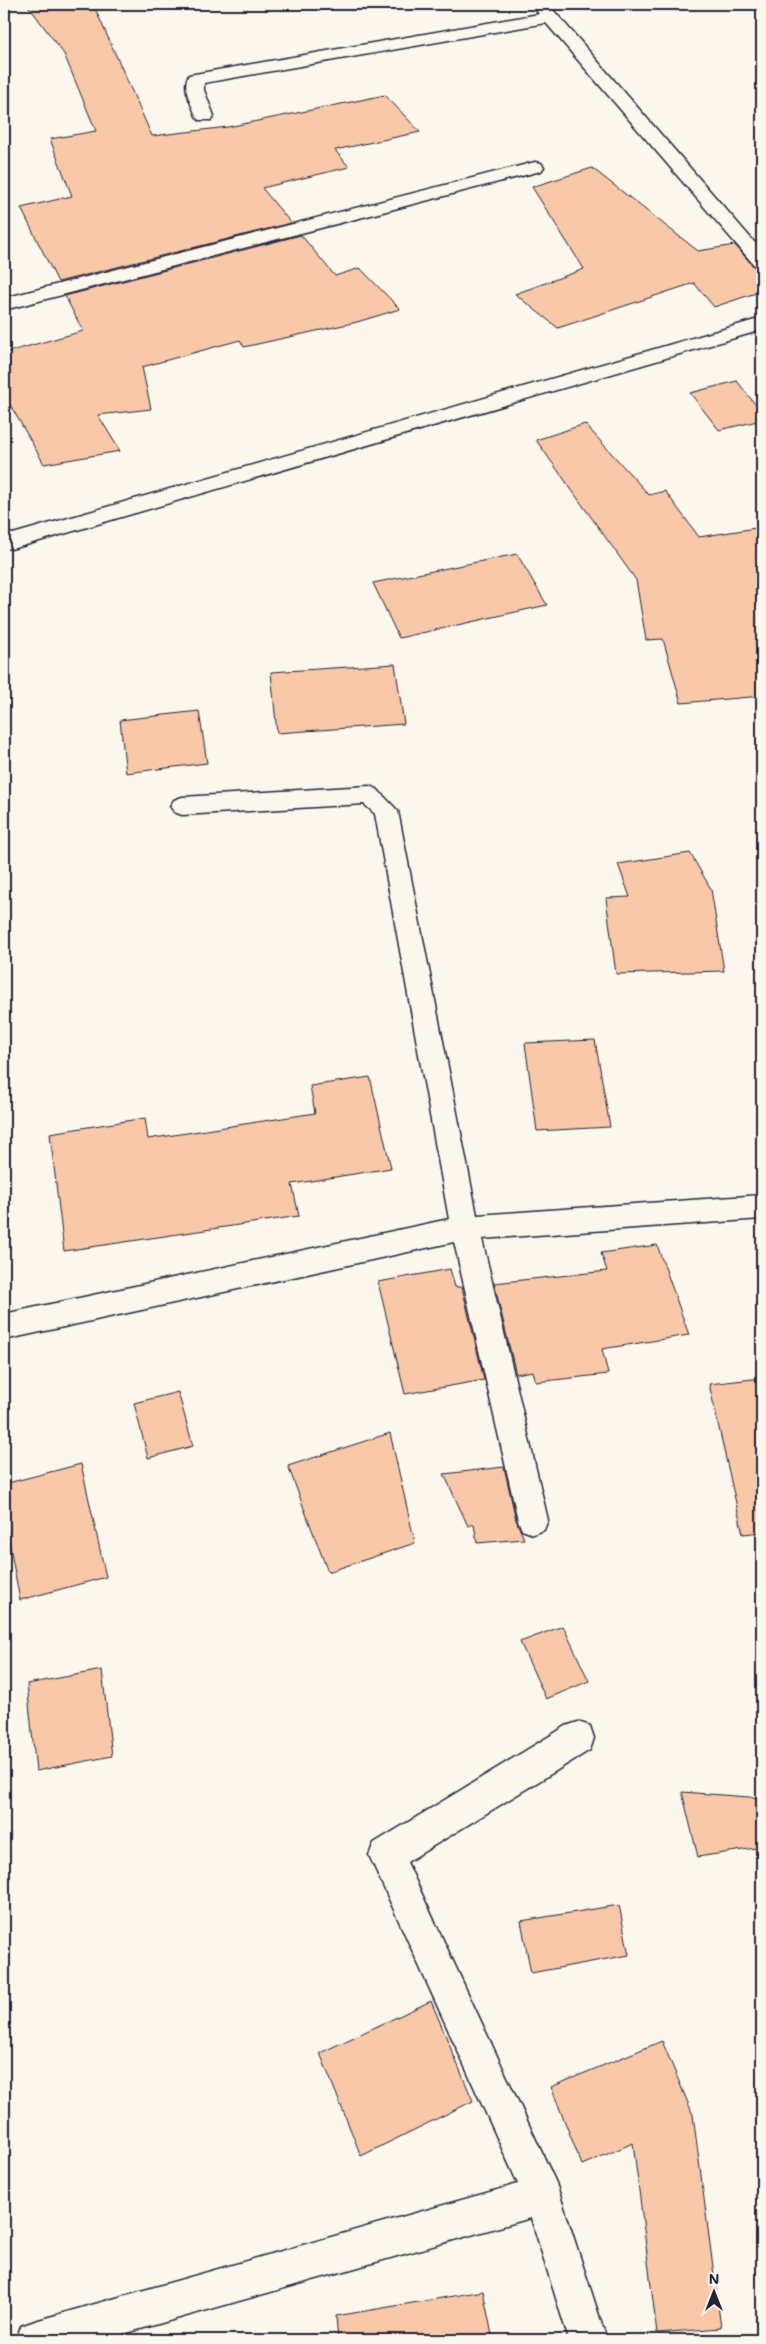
<svg xmlns="http://www.w3.org/2000/svg" width="766" height="2344" font-family="Mali,sans-serif">
<rect width="100%" height="100%" fill="#fbf7ec"/>
<filter id="ink" filterUnits="userSpaceOnUse"><feTurbulence type="fractalNoise" baseFrequency=".02" numOctaves="2"/><feDisplacementMap in="SourceGraphic" scale="10" xChannelSelector="R" yChannelSelector="G"/><feConvolveMatrix kernelMatrix="1 2 1 2 8 2 1 2 1" color-interpolation-filters="sRGB"/></filter>
<g filter="url(#ink)">
<!-- building -->
<g fill="#f9c8a9" stroke="#22223b">
<path d="M27 4H93L152 136 228 127 385 95 420 132 335 150 349 167 262 188 291 223 58 282 21 208 72 196 50 139 96 131 64 54Z"/>
<path d="M592 168 698 251 735 245 754 267 762 270V291L714 307 694 283 558 328 515 294 584 269 532 187Z"/>
<path d="M301 235 335 276 360 268 400 309 357 322 244 347 240 340 142 367 151 409 98 415 120 451 44 464 4 394V353L83 331 65 296Z"/>
<path d="M737 381 762 413V420L719 430 690 393Z"/>
<path d="M585 424 649 495 665 491 699 537 762 527V696L681 703 663 639 646 640 636 580 536 440Z"/>
<path d="M517 554 547 605 399 638 373 583Z"/>
<path d="M395 664 404 724 277 733 271 672Z"/>
<path d="M199 711 207 763 126 773 120 720Z"/>
<path d="M690 853 711 889 724 971 616 974 606 898 630 897 618 864Z"/>
<path d="M595 1040 610 1127 537 1131 525 1043Z"/>
<path d="M370 1077 391 1168 292 1184 299 1216 64 1251 50 1133 145 1118 148 1139 315 1113 310 1086Z"/>
<path d="M657 1245 689 1335 602 1349 608 1374 536 1382 533 1371 516 1374 494 1283 607 1271 601 1253Z"/>
<path d="M450 1269 455 1287H462L484 1380 405 1394 378 1282Z"/>
<path d="M762 1378V1532L743 1534 709 1384Z"/>
<path d="M178 1392 193 1446 148 1458 134 1403Z"/>
<path d="M390 1433 415 1543 328 1572 288 1466Z"/>
<path d="M81 1464 106 1577 20 1600 4 1515V1484Z"/>
<path d="M504 1467 516 1520 524 1539 477 1543 474 1524 468 1526 444 1474Z"/>
<path d="M563 1626 589 1681 546 1699 520 1642Z"/>
<path d="M102 1670 112 1756 36 1771 27 1684Z"/>
<path d="M682 1792 762 1798V1847L698 1857Z"/>
<path d="M619 1905 629 1955 531 1973 521 1921Z"/>
<path d="M431 2001 473 2101 361 2156 320 2053Z"/>
<path d="M662 2041 693 2115 721 2328 657 2333 633 2143 582 2165 551 2087Z"/>
<path d="M483 2291 493 2340H338L336 2316Z"/>
</g>
<g fill="none" stroke-linecap="round" stroke-linejoin="round">
<defs>
<g id="minor">
<path d="M531 4H548L762 251V268L755 266 546 23 204 83V90L214 116 211 120H199L196 116C192 105 181 87 189 75L539 14Z"/>
<path d="M535 162 541 163 544 167 541 171 4 310V298Z"/>
<path d="M762 318V330L19 547 11 549 4 547V531L13 534Z"/>
<path d="M369 786 377 789 398 811 477 1215 762 1195V1219L482 1239 548 1520 544 1530 533 1534 522 1530 518 1520 454 1242 4 1340V1314L449 1219 375 814 364 804 182 815 174 812 170 806 174 800 182 797Z"/>
<path d="M578 1722 590 1726 594 1738 590 1750 407 1862 556 2183 607 2340H569L531 2218 102 2340H16L21 2326 35 2321 518 2184 369 1855 374 1843 566 1726Z"/>
</g>
</defs>
<!-- minor casing -->
<use href="#minor" stroke="#22223b" stroke-width="3"/>
<!-- minor -->
<use href="#minor" fill="#fbf7ec" fill-rule="evenodd"/>
</g>
</g>
<!-- margin -->
<rect width="766" height="2344" fill="none" stroke="#fbf7ec" stroke-width="20"/>
<rect x="10" y="10" width="746" height="2324" fill="none" stroke="#22223b" stroke-width="2" filter="url(#ink)"/>
<!-- north arrow -->
<g transform="translate(714 2292)" stroke="#fbf7ec" stroke-width="4" paint-order="stroke">
<path d="M0-4L9 19L0 12L-9 19Z" fill="#22223b"/>
<text y="-8" font-size="14" font-weight="bold" text-anchor="middle" fill="#22223b">N</text>
</g>
</svg>
